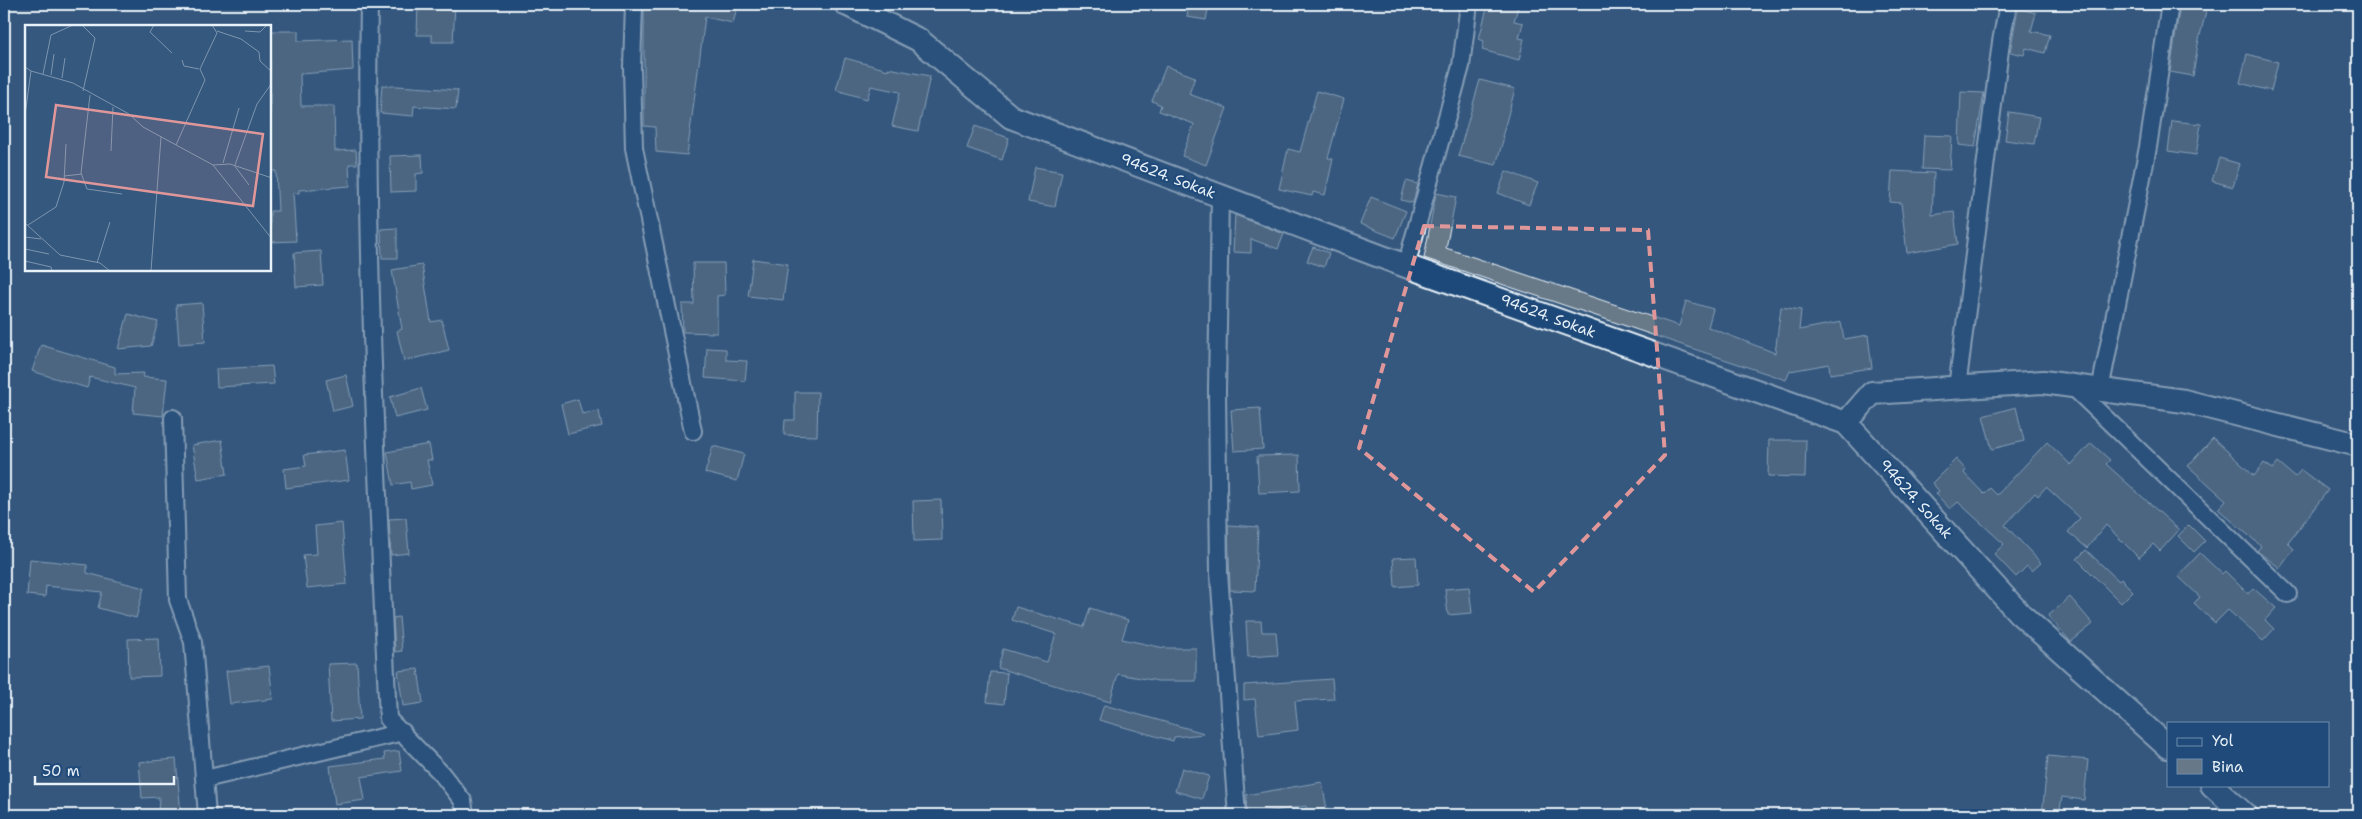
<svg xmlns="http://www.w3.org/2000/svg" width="2362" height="819" font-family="'Shantell Sans',sans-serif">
<rect width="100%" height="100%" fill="#35587e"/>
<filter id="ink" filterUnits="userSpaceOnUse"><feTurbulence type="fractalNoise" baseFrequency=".02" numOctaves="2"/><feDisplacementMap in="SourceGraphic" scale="10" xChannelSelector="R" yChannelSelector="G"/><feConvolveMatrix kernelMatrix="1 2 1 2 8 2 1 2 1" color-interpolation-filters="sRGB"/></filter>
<g filter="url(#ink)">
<!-- building -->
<g fill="#677988" stroke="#e8f1f8">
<path d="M433 4H455L453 42H432V35H417L418 5 433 6Z"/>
<path d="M644 4H738L733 23 705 17 687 155 656 152 655 127 644 126Z"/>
<path d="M1189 4H1209L1206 20 1187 17Z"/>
<path d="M1488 4H1519L1514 21 1523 23 1519 38 1524 39 1519 60 1482 50 1484 41 1479 39Z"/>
<path d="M2180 4H2193L2207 7 2198 44 2193 76 2170 72Z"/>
<path d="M2018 8 2036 13 2031 31 2050 35 2045 53 2026 48 2024 55 2010 52Z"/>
<path d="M270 31H298V41L352 39 353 70 300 74 301 106H334L335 151 356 150 357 164H349L350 186 299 190V193H293L296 241 270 242V211H278L276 171H270Z"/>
<path d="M2247 54 2278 62 2271 91 2240 83Z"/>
<path d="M845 58 888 70V68L930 76 918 131 892 126 900 92 871 86 867 99 836 90Z"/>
<path d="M1166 66 1195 77 1189 94 1227 108 1206 165 1182 156 1194 124 1159 111 1161 105 1152 101Z"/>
<path d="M1480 80 1515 89 1502 137H1504L1496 165 1458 156Z"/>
<path d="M382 85 458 90 456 109 414 106 413 116 380 113Z"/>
<path d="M1317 91 1344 99 1328 158 1333 159 1325 195 1313 192 1312 196 1279 189 1288 149 1300 152Z"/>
<path d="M1961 92 1984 93 1975 147 1959 145Z"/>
<path d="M2009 112 2039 117 2034 144 2005 140Z"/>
<path d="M2172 121 2201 124 2196 155 2168 151Z"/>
<path d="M975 126 1009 138 1002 160 967 148Z"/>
<path d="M1924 135 1952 136 1950 170 1922 169Z"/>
<path d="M422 155 423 173 416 174V191L391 192 390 156Z"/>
<path d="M2219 158 2240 164 2233 187 2212 181Z"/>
<path d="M1035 167 1062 172 1055 207 1028 202Z"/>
<path d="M1506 171 1538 183 1529 205 1498 193Z"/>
<path d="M1892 171 1934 173 1932 215 1954 212 1958 244 1907 253 1901 203 1890 202Z"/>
<path d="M1406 181 1418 184 1413 203 1401 200Z"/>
<path d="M1436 193 1456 197 1446 248 1679 326 1686 301 1713 309 1708 327 1775 353 1781 307 1801 310 1799 330 1841 322 1844 339 1868 335 1872 368 1830 374 1829 364 1790 371 1786 380 1424 258Z"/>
<path d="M1371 197 1406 211 1395 238 1360 224Z"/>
<path d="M1235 215 1284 234 1278 249 1251 239V253L1233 252Z"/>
<path d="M397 228V258H382L381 229Z"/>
<path d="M1313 247 1329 253 1324 267 1307 261Z"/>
<path d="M321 251 323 285 296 287 294 253Z"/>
<path d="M753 259 788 264 783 300 748 296Z"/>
<path d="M693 263H724L725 295 717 296V333L683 332 682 304H694Z"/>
<path d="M422 265 431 322 442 320 449 350 404 361 397 331 402 329 392 270Z"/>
<path d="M202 303 205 342 179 344 176 305Z"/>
<path d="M128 314 158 322 151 346 118 349Z"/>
<path d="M41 345 115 367V374L144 373 143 377 167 379 163 416 133 413 135 388 90 377 87 388 32 371Z"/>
<path d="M707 348 726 349V360L747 361 745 381 705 378Z"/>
<path d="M272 366 274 384 217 387 216 369Z"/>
<path d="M346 375 353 406 333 411 326 380Z"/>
<path d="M421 388 427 410 395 418 390 397Z"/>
<path d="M795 392H818L817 436 784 435 785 420H795Z"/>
<path d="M578 399 582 414 599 411 602 426 568 434 561 404Z"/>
<path d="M2016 407 2024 441 1992 449 1983 416Z"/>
<path d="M1260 408 1263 449 1234 451 1231 410Z"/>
<path d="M2213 438 2254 476 2264 463 2273 469 2278 463 2295 477 2301 470 2328 490 2288 543 2294 549 2280 568 2257 551 2261 546 2218 509 2226 500 2188 466Z"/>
<path d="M222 440 227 474 198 479 192 445Z"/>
<path d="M1769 440H1806L1805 477 1768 476Z"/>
<path d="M2047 442 2071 465 2091 443 2110 460 2106 464 2179 530 2160 551 2153 544 2139 558 2106 525 2087 548 2068 532 2080 518 2046 487 2038 496 2035 493 2005 525 2041 563 2032 571 2027 566 2016 577 1994 554 2004 544 1958 502 1950 509 1936 494 1939 491 1932 483 1956 459 1966 470 1964 473 1984 494 1990 488 1997 495Z"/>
<path d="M429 444 432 460H427L432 485 411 489 410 482 393 485 387 452Z"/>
<path d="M713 446 744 454 737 481 705 473Z"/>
<path d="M345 450 349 480 286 488 284 469 306 466 304 455Z"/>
<path d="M1299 455 1300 491 1259 493 1257 456Z"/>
<path d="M941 500 942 540 914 541 913 501Z"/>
<path d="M406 518 409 553 391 555 389 519Z"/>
<path d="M342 523 347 584 307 588 303 555 317 554 315 526Z"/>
<path d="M1228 525 1258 527 1255 591 1230 590Z"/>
<path d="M2189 525 2205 541 2194 552 2178 536Z"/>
<path d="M2086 550 2119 581 2121 579 2133 591 2121 603 2077 559Z"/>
<path d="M2200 553 2222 574 2225 571 2248 594 2253 588 2276 608 2265 620 2274 629 2263 641 2228 610 2215 623 2194 603 2200 597 2178 576Z"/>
<path d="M1416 557 1418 585 1395 587 1393 558Z"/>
<path d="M30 559 87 565V573L144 588 136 618 98 608 102 592 46 586 45 597 27 595Z"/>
<path d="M1469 587 1472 613 1448 615 1445 589Z"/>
<path d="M2070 597 2093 624 2071 642 2048 616Z"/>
<path d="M1016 607 1084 627 1090 608 1128 620 1122 639 1164 648H1196V681H1158L1118 674 1110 702 998 668 1003 649 1047 662 1056 634 1012 620Z"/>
<path d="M399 617 402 651 395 652 393 618Z"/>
<path d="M1246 621H1261L1262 632H1276L1278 655 1248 657Z"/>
<path d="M159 638 160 676 129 677 128 639Z"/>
<path d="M357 663 360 719 331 721 328 664Z"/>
<path d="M269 666 273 699 230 704 226 671Z"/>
<path d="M418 669 423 703 403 706 398 671Z"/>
<path d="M990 672 1007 673 1004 704 987 702Z"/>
<path d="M1332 679 1334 699 1295 701 1298 730 1259 735 1255 699 1244 700V685Z"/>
<path d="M1104 705 1204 733V734L1174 737 1173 741 1099 720Z"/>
<path d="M399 751 402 771 361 777 365 800 335 804 330 766 385 759 384 753Z"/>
<path d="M2048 756 2088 760 2084 800 2062 797 2059 815H2042Z"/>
<path d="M176 759 181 815H158L159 797 142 798 139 762Z"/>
<path d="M1182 768 1209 776 1202 799 1175 791Z"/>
<path d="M1322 782 1328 815H1307L1306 806 1247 815 1246 795Z"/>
</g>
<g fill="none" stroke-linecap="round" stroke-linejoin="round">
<defs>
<g id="street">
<path d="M369 4C365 242 377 481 388 719L441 773 463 801 465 815"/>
<path d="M634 4 632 67 634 148 693 431"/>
<path d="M1220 195 1217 390 1219 573 1237 815"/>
<path d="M1406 266 1461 66 1469 4"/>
<path d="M2072 386 2288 594"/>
<path d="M1957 388 2001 42 2008 4"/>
<path d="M2100 390 2148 147 2170 4"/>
<path d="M173 418 178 600 193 642 207 815"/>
<path d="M205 779 403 732"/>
</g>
<g id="secondary">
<path d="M846 4 919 40 1011 117 1406 266 1846 423 2019 613 2168 747"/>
<path d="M1846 423 1872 393 2043 382 2184 401 2358 445"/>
<path d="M2212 785 2245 815"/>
</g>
</defs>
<!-- street casing -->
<use href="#street" stroke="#e8f1f8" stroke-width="20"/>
<!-- secondary casing -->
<use href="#secondary" stroke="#e8f1f8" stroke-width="26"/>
<!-- street -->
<use href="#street" stroke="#1f4a7a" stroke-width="16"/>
<!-- secondary -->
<use href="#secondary" stroke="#1f4a7a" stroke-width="22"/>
</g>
</g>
<!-- marked area -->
<path d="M0 0H2362V819H0ZM1424 226 1648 230 1665 455 1534 592 1359 448Z" fill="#35587e" fill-opacity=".55" fill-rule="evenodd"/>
<path fill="none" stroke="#e0979a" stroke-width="4" stroke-dasharray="10 6" stroke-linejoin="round" d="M1424 226 1648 230 1665 455 1534 592 1359 448Z"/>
<g text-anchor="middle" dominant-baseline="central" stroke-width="4" stroke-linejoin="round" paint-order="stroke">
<!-- street labels -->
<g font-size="15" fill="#e8f1f8" stroke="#1f4a7a">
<text transform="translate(1168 176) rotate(21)">94624. Sokak</text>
<text transform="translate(1548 316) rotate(20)">94624. Sokak</text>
<text transform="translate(1916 499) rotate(48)">94624. Sokak</text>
</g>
</g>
<!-- overview -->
<g transform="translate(25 25)">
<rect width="246" height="246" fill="#35587e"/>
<path fill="none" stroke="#7d95af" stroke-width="1" d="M57 0 70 13 58 66M129 0 125 7 147 28M192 6 216 14 234 27 235 36 247 47M220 6 235 7 242 0M157 35 159 41 174 44M0 42 6 46 0 90M6 46 48 58 104 89 118 102 188 140 247 214M18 49 26 10 48 0M26 50 29 29M37 53 40 33M65 70 56 148 62 164 97 169M151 120 180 55 175 44 192 8 187 0M86 126 88 82M198 138 214 83M188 140 205 139 247 153M209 140 224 160M210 140 232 79 247 58M39 151 57 149M0 198 35 230 75 238 85 246M3 200 31 182 39 157 41 119M0 212 16 214M0 224 24 229M0 236 26 242 27 246M72 238 85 197M93 246H113M126 246 136 112"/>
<path fill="#e0979a" fill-opacity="0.15" stroke="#e0979a" stroke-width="2.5" d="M31 80 238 109 228 181 21 152Z"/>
<rect width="246" height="246" fill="none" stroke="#e8f1f8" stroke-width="2.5"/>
</g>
<!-- margin -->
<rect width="2362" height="819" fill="none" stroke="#1f4a7a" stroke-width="20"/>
<rect x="10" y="10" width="2342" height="799" fill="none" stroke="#e8f1f8" stroke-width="2" filter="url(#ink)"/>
<!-- legend -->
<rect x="2167" y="722" width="162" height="65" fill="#1f4a7a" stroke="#6f8dac"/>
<rect x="2177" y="738" width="25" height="8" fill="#1f4a7a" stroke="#6f8dac"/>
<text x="2212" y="746" font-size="15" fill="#e8f1f8">Yol</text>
<rect x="2177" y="759" width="25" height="15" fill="#677988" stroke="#6f8dac"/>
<text x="2212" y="772" font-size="15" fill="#e8f1f8">Bina</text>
<!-- scale -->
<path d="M35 776v8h139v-8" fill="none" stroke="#e8f1f8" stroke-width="2.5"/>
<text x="42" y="776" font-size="15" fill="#e8f1f8" stroke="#1f4a7a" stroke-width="4" paint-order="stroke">50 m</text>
</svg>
